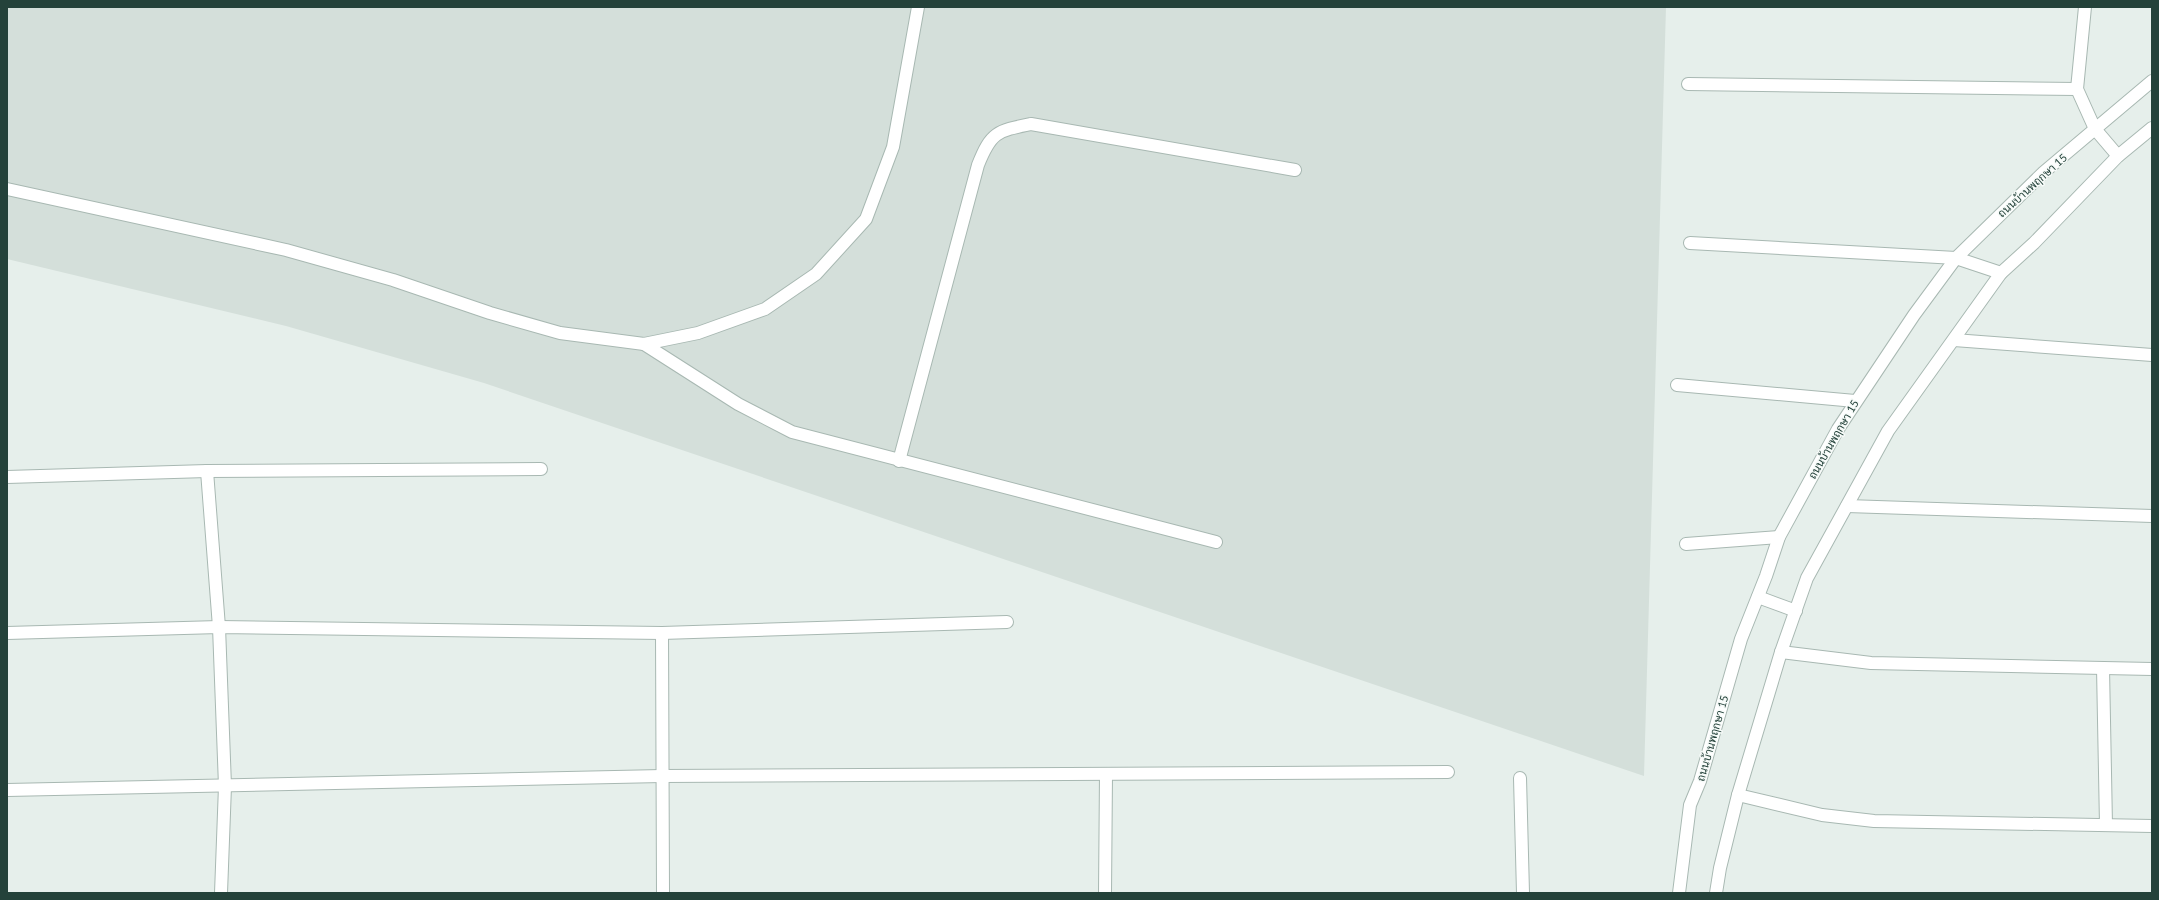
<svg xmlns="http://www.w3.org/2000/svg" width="2159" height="900" font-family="Lato,Sarabun,sans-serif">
<rect width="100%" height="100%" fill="#e6efeb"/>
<!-- built -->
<path fill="#d4dfda" d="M7 7H1666L1644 776 484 383 286 326 7 259Z"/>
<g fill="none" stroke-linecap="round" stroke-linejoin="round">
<defs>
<g id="lane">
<path d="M644 344 738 404 792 432 1216 542"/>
<path d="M899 461 978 165C991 132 997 131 1031 124L1295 170"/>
<path d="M219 627 225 786 221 893"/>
<path d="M1520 778 1523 893"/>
<path d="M1105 893 1106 774"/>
</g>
<g id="street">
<path d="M2085 7 2077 89 2095 129 2118 156"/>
<path d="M1688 84 2077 89"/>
<path d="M7 189 286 250 393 280 490 313 560 333 644 344 698 333 765 309 816 274 866 219 893 147 918 7"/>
<path d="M1690 243 1956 258 2001 273"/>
<path d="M1954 340 2152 355"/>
<path d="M1677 385 1855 401"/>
<path d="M207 471 219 627"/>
<path d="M7 477 207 471 541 469"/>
<path d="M1847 506 2152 516"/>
<path d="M1686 544 1779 537"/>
<path d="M1758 597 1796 611"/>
<path d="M7 633 219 627 662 633 1007 622"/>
<path d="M662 633 663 893"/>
<path d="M1781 652 1871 663 2152 669"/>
<path d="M2103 668 2106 825"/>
<path d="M7 790 662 776 1448 772"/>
<path d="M1738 795 1822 815 1874 821 2152 826"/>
<path d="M1679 893 1690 805 1700 781 1741 639 1766 576 1779 537 1838 429 1914 315 1956 258 2044 172 2152 81"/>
<path d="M1716 893 1720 868 1738 795 1781 652 1807 578 1888 431 2001 273 2034 243 2118 156 2152 128"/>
</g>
</defs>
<!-- lane casing -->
<use href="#lane" stroke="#a8b8b2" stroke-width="14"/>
<!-- street casing -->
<use href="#street" stroke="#a8b8b2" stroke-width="14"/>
<!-- lane -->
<use href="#lane" stroke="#fff" stroke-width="12"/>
<!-- street -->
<use href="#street" stroke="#fff" stroke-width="12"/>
</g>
<g text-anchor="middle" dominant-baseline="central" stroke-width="3" stroke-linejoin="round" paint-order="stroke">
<!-- street labels -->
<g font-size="11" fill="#24423a" stroke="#f7fbf9">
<text transform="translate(2032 185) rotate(-42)">ถนนบ้านพฤกษา 15</text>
<text transform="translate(1833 439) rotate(-60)">ถนนบ้านพฤกษา 15</text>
<text transform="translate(1712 738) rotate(-74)">ถนนบ้านพฤกษา 15</text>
</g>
</g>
<!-- border -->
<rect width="2159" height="900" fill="none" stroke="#24423a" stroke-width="16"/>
</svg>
